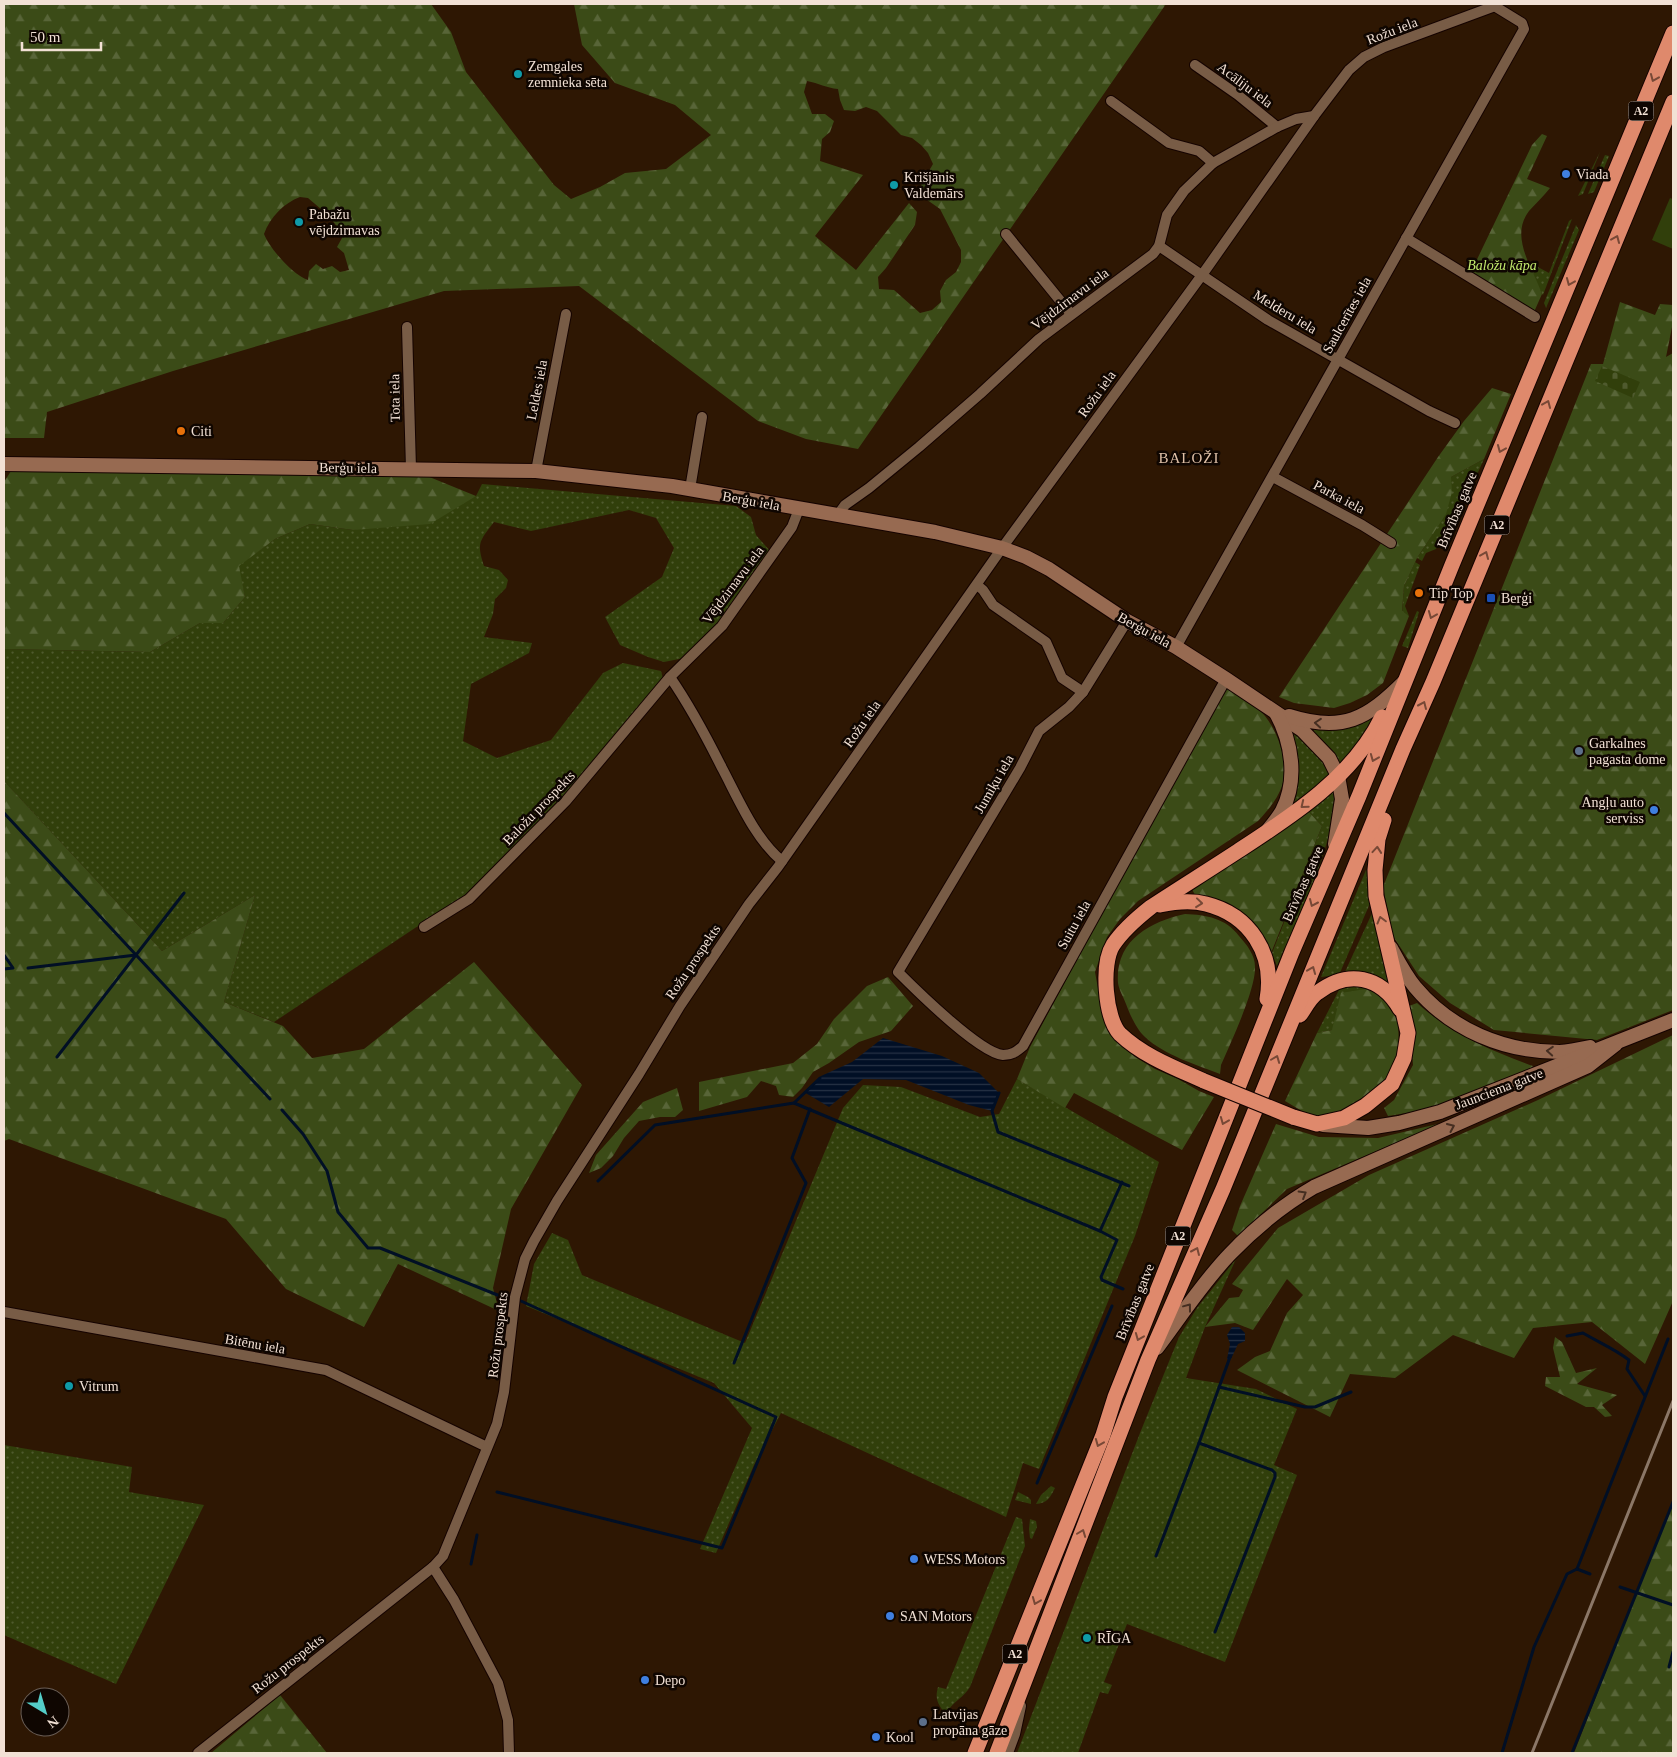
<svg xmlns="http://www.w3.org/2000/svg" width="1677" height="1757" font-family="Georgia,serif">
<defs>
<pattern id="grass-dots" width="8" height="8" patternUnits="userSpaceOnUse" patternTransform="scale(1.25)"><rect width="8" height="8" fill="#313f0b"/><path d="M2 2h.1M6 6h.1" fill="none" stroke="#4f5a2e" stroke-width="1.8" stroke-linecap="round"/></pattern>
<pattern id="forest-firs" width="22" height="20" patternUnits="userSpaceOnUse" patternTransform="scale(1.25)"><rect width="22" height="20" fill="#3b4b17"/><path d="M5 1l3.5 6h-7zM16 11l3.5 6h-7z" fill="#586538"/></pattern>
<pattern id="cemetery-stones" width="16" height="16" patternUnits="userSpaceOnUse" patternTransform="scale(1.25)"><rect width="16" height="16" fill="#313f0b"/><path d="M2 7V4a2 2 0 0 1 4 0v3zM10 15v-3a2 2 0 0 1 4 0v3z" fill="#4f5a2e"/></pattern>
<pattern id="water-rules" width="6" height="5" patternUnits="userSpaceOnUse" patternTransform="scale(1.25)"><rect width="6" height="5" fill="#010f25"/><path d="M0 2.5h6" fill="none" stroke="#263244"/></pattern>
</defs>
<rect width="100%" height="100%" fill="#2e1703"/>
<!-- grass -->
<g fill="url(#grass-dots)">
<path d="M1600 152 1583 194 1578 196Z"/>
<path d="M1605 155 1609 156 1594 192 1588 194Z"/>
<path d="M1572 219 1543 295 1542 294 1531 271 1536 266 1549 273 1569 221Z"/>
<path d="M1576 225 1579 230 1546 308 1544 303Z"/>
<path d="M1484 459 1471 488 1455 507 1436 549 1426 553 1422 561 1417 558C1433 534 1452 507 1451 477Z"/>
<path d="M482 484 736 506 751 517 756 535 770 551 708 636 684 658 664 662 648 657 620 645 605 617 662 577 674 548 656 518 629 510 531 531 494 522C480 541 476 542 484 566L499 570 508 580 506 588 495 599 493 614 484 637 532 643 529 653 471 684 463 741 497 758 551 740 603 673 623 663 661 671 663 679 608 749 471 894 424 922 274 1022 224 1002 255 895 162 951 4 781V649L150 652 200 623H223L245 597 238 566 275 539 310 524 353 530 476 496Z"/>
<path d="M1415 562 1420 565 1405 606 1409 616 1402 612 1404 586Z"/>
<path d="M1417 611 1419 612 1408 648 1402 646Z"/>
<path d="M1371 716 1375 721 1341 769 1313 733 1315 727Z"/>
<path d="M1297 732 1313 744 1333 775 1288 812 1291 735Z"/>
<path d="M1335 787 1337 799 1332 826 1317 874 1277 966 1272 953 1322 826 1307 810Z"/>
<path d="M1366 870 1371 873V901L1339 975 1321 977Z"/>
<path d="M1374 909 1394 991 1344 974Z"/>
<path d="M1359 985 1372 988 1332 1030 1317 1033 1340 988Z"/>
<path d="M1017 1079 1159 1162 1135 1236 1039 1469 1023 1463 1006 1517 781 1413 754 1465 716 1553 700 1549 752 1428 714 1383 526 1306 534 1264 552 1233 568 1240 582 1275 745 1343 843 1108 863 1085 901 1087 980 1117 999 1114Z"/>
<path d="M1236 1259 1205 1327 1186 1378 1256 1389 1297 1409 1274 1465 1297 1475 1225 1662 1127 1624 1104 1682 1112 1685 1108 1694 1100 1692 1078 1753H1017L1140 1433 1179 1337 1197 1308Z"/>
<path d="M4 1445 132 1467 129 1492 204 1505 116 1684 4 1635Z"/>
<path d="M1051 1486 1055 1488C1050 1498 1047 1503 1036 1504L1041 1495Z"/>
<path d="M1018 1492 1028 1497 1031 1500V1504L1015 1500Z"/>
<path d="M1016 1517 1022 1519 1025 1546 970 1687C964 1697 953 1702 947 1712H944C937 1703 935 1698 938 1687L946 1689Z"/>
<path d="M1030 1519 1036 1521 1037 1527 1032 1539 1030 1538 1029 1529Z"/>
</g>
<!-- forest -->
<g fill="url(#forest-firs)" fill-rule="evenodd">
<path d="M4 4H431L451 32 466 72 554 185 571 199 600 187 625 173 666 169 711 135 675 105 615 83 582 45 574 4H1166L858 449 806 439 758 421 579 286 444 291 173 371 47 412 44 438H4ZM807 81C819 83 826 88 838 89L840 100 844 110 855 111 866 107 877 111 901 135 912 138 921 145 928 153 933 164 921 185 923 197 940 209 961 250V262L956 272 946 280 940 291 941 302 932 310 920 313 894 290 879 289 878 277 886 268 915 225 917 212 909 203 856 270 815 236 863 175 820 161 822 139 830 132 834 121 825 114H812L804 92ZM300 197 308 198 328 215 339 229 342 238 337 247 344 253 349 270 340 272 332 266 323 269 316 264 309 271 308 280C293 275 270 249 264 234 270 217 284 203 300 197Z"/>
<path d="M1542 134 1547 136 1527 179 1550 188C1544 196 1536 203 1529 211 1509 237 1533 268 1542 294L1534 312 1470 274 1532 145Z"/>
<path d="M1620 302 1655 315 1660 304 1673 305V322L1666 357 1673 353V1010L1597 1040 1494 1030 1450 1003 1419 976 1393 936 1383 887 1591 364H1603Z"/>
<path d="M1492 388 1511 394 1484 459 1451 477 1452 492 1446 514 1417 558 1404 586 1402 611 1409 616 1383 683 1367 695 1350 703 1334 708 1294 703 1279 697 1438 457 1464 421Z"/>
<path d="M11 471 427 476 476 496 430 524 353 530 310 524 275 539 239 566 245 597 223 623H200L150 652 4 649V482Z"/>
<path d="M1224 687C1235 694 1247 700 1257 708 1276 723 1290 762 1282 786 1277 800 1268 810 1258 821L1138 901 1120 919 1107 937 1095 972 1102 1011 1107 1028 1119 1042 1135 1057 1155 1069 1178 1079 1199 1091 1214 1097 1182 1150 1074 1093 1065 1108 1017 1079 1030 1047Z"/>
<path d="M4 781 162 951 255 895 224 1002 283 1026 312 1058 364 1049 474 962 582 1085 511 1209 493 1288 499 1311 398 1264 364 1327 286 1289 226 1219 9 1139 4 1141Z"/>
<path d="M1307 810 1322 826 1271 953C1255 918 1233 901 1195 895L1192 889 1238 859Z"/>
<path d="M1185 914C1207 915 1225 918 1239 936 1247 945 1255 955 1255 967 1256 989 1231 1042 1221 1065L1220 1074C1197 1065 1164 1055 1145 1037 1137 1030 1130 1015 1126 1004 1124 998 1119 990 1118 983 1115 941 1149 922 1185 914Z"/>
<path d="M888 977 913 1006 891 1031 859 1042 829 1063 813 1072 802 1088 793 1097 779 1095 776 1086 761 1081 747 1097 699 1111V1082L793 1063 817 1044 834 1019 867 986Z"/>
<path d="M1372 988 1385 1001 1398 1021 1399 1048 1387 1079 1369 1098 1348 1109 1328 1116 1312 1117 1285 1101 1317 1033 1332 1030 1341 993Z"/>
<path d="M1417 1003C1450 1033 1491 1051 1533 1066L1526 1074 1431 1109 1388 1116 1384 1108 1394 1100 1413 1065 1409 1006Z"/>
<path d="M1673 1035V1301L1645 1364 1592 1322 1533 1328 1514 1358 1453 1335 1395 1378 1350 1374 1330 1417 1237 1370 1255 1357 1270 1351 1287 1313 1303 1295 1287 1279 1253 1330 1235 1323 1205 1327 1229 1298 1239 1297 1243 1290 1232 1284 1278 1228 1369 1175 1538 1100Z"/>
<path d="M677 1088 683 1110 675 1117H660L639 1121 624 1138 613 1156 601 1168 589 1173 596 1155 643 1102Z"/>
<path d="M1442 1123 1287 1189 1238 1236 1232 1230 1240 1206 1276 1124 1319 1137 1378 1138Z"/>
<path d="M1555 1337 1562 1342 1576 1373 1597 1368 1577 1384 1617 1395 1602 1405 1612 1416 1605 1417 1594 1407H1586L1545 1386 1546 1377H1560L1553 1348Z"/>
<path d="M1673 1500V1753H1574Z"/>
<path d="M280 1695 327 1753H211Z"/>
</g>
<!-- cemetery -->
<path fill="url(#cemetery-stones)" d="M1602 366 1640 382 1633 398 1595 381Z"/>
<!-- garden -->
<path fill="#313f0b" d="M1670 198 1673 199V249L1652 240Z"/>
<!-- water -->
<g fill="url(#water-rules)">
<path d="M883 1038 942 1056 979 1073 999 1093 992 1111 969 1105 906 1080 863 1079 829 1107 804 1092 821 1076 852 1062Z"/>
<path d="M1232 1327H1239L1245 1333V1341L1238 1344 1231 1359H1227L1230 1344 1227 1335Z"/>
</g>
<g fill="none" stroke-linecap="round" stroke-linejoin="round">
<!-- stream -->
<g stroke="#010f25" stroke-width="3">
<path d="M4 813 270 1099"/>
<path d="M4 955 13 968 4 969"/>
<path d="M28 968 136 955"/>
<path d="M57 1057 184 893"/>
<path d="M999 1093 992 1111 998 1132 1129 1186"/>
<path d="M794 1103 1100 1231 1117 1240 1101 1277 1102 1280 1123 1289"/>
<path d="M282 1110 303 1134 327 1171 338 1212 368 1248H380L505 1298"/>
<path d="M598 1181 655 1125 794 1103 820 1078"/>
<path d="M1100 1231 1122 1182"/>
<path d="M1567 1336 1583 1333C1598 1342 1615 1349 1629 1360L1627 1369 1645 1396"/>
<path d="M734 1363 806 1183 792 1158 810 1109"/>
<path d="M1219 1387 1305 1407H1315L1351 1392"/>
<path d="M1199 1443 1272 1470 1275 1473V1477L1215 1632"/>
<path d="M1037 1483 1112 1306"/>
<path d="M497 1492 722 1548 776 1417 521 1301"/>
<path d="M1156 1556 1199 1443 1230 1357"/>
<path d="M471 1564 477 1535"/>
<path d="M1590 1574 1577 1569 1668 1339"/>
<path d="M1620 1587 1673 1605"/>
<path d="M1669 1667 1673 1652"/>
<path d="M1502 1753 1534 1647 1567 1574 1577 1569"/>
<path d="M1572 1753 1673 1502"/>
</g>
<defs>
<g id="street">
<path d="M1195 65 1238 95 1277 127"/>
<path d="M1111 101 1169 143 1199 151 1213 163"/>
<path d="M1006 234 1071 314"/>
<path d="M1406 238 1535 317"/>
<path d="M1159 246 1268 320 1429 411 1455 423"/>
<path d="M407 327 411 469"/>
<path d="M536 471 566 314"/>
<path d="M1273 477 1362 525 1391 543"/>
<path d="M690 489 702 417"/>
<path d="M837 516 845 505 869 488 919 447 980 394 1039 339 1153 254 1159 246 1167 215 1184 191 1213 163 1277 127 1296 119 1314 116"/>
<path d="M977 585 983 590 993 605 1046 642 1062 678 1083 692"/>
<path d="M1127 621 1083 692 1069 707 1039 731 1020 768 898 972C916 990 980 1053 1003 1055 1012 1055 1016 1052 1023 1046L1226 679"/>
<path d="M1176 647 1524 29 1522 23 1491 4"/>
<path d="M670 677C690 706 706 736 722 768 738 798 755 839 782 861"/>
<path d="M424 927 469 899 566 801 670 677 722 626 792 527 799 509"/>
<path d="M4 1312 326 1370 487 1447"/>
<path d="M433 1567 454 1600 498 1683 508 1720 509 1753"/>
<path d="M198 1753 433 1567 443 1556 497 1424 504 1392 515 1297 525 1259 534 1241 557 1201 639 1074 680 1006 749 904 778 867 1002 548 1202 275 1314 116 1349 70 1364 57 1384 47 1495 6"/>
<path d="M1008 1753 1015 1734 1021 1706"/>
</g>
<g id="secondary">
<path d="M4 464 536 471 672 486 935 532 1002 548 1026 557 1049 569 1127 621 1176 647 1226 679 1302 730 1329 758 1338 776 1342 799 1335 844"/>
<path d="M1289 716C1343 733 1367 719 1405 681"/>
<path d="M1268 830C1273 824 1278 818 1282 811 1298 780 1292 742 1276 713"/>
<path d="M1391 948C1398 961 1405 975 1415 987 1451 1030 1504 1052 1560 1052 1570 1051 1580 1049 1590 1047"/>
<path d="M1323 1125 1368 1128 1399 1123 1440 1112 1673 1020"/>
<path d="M1157 1348C1181 1316 1203 1282 1230 1254 1255 1228 1283 1205 1314 1187L1588 1066 1616 1044"/>
</g>
<g id="highway">
<path d="M1160 905C1174 902 1191 900 1206 904 1250 915 1275 954 1267 999"/>
<path d="M1300 1015C1305 1008 1310 998 1317 993 1348 969 1381 976 1400 1009"/>
<path d="M1204 1081C1175 1068 1143 1056 1120 1034 1105 1018 1101 964 1113 945 1123 930 1137 918 1151 907 1180 888 1209 870 1238 851 1292 816 1353 777 1382 717"/>
<path d="M1293 1117 1317 1124 1344 1118 1365 1106 1392 1084 1404 1058 1408 1033 1376 896 1375 870 1378 839 1384 820"/>
<path d="M975 1753 1103 1435 1115 1397 1292 952 1359 796 1452 565 1673 33"/>
<path d="M997 1753 1148 1360 1223 1189 1403 749 1433 682 1673 102"/>
</g>
</defs>
<!-- street casing -->
<use href="#street" stroke="#150300" stroke-width="12"/>
<!-- secondary casing -->
<use href="#secondary" stroke="#150300" stroke-width="16"/>
<!-- highway casing -->
<use href="#highway" stroke="#150300" stroke-width="17"/>
<!-- street -->
<use href="#street" stroke="#785c46" stroke-width="10"/>
<!-- secondary -->
<use href="#secondary" stroke="#976a51" stroke-width="14"/>
<!-- highway -->
<use href="#highway" stroke="#df896c" stroke-width="15"/>
<!-- rail -->
<path stroke="#8b7767" stroke-width="3" d="M1532 1753 1673 1401"/>
<defs>
<path id="highway-bridge" d="M1204 1081 1293 1117"/>
</defs>
<!-- highway-bridge casing -->
<use href="#highway-bridge" stroke="#150300" stroke-width="17" stroke-linecap="butt"/>
<!-- highway-bridge -->
<use href="#highway-bridge" stroke="#df896c" stroke-width="15"/>
</g>
<!-- one-way arrows -->
<defs><path id="oneway-chevron" d="M-2-3.5L2.5 0L-2 3.5" fill="none" stroke-width="1.6" stroke-linecap="round" stroke-linejoin="round" transform="scale(1.25)"/></defs>
<g stroke="#774836">
<use href="#oneway-chevron" transform="translate(1654 78) rotate(113)"/>
<use href="#oneway-chevron" transform="translate(1616 239) rotate(-67)"/>
<use href="#oneway-chevron" transform="translate(1570 282) rotate(113)"/>
<use href="#oneway-chevron" transform="translate(1547 404) rotate(-67)"/>
<use href="#oneway-chevron" transform="translate(1501 449) rotate(113)"/>
<use href="#oneway-chevron" transform="translate(1485 555) rotate(-67)"/>
<use href="#oneway-chevron" transform="translate(1432 615) rotate(112)"/>
<use href="#oneway-chevron" transform="translate(1423 705) rotate(-66)"/>
<use href="#oneway-chevron" transform="translate(1374 758) rotate(112)"/>
<use href="#oneway-chevron" transform="translate(1304 805) rotate(141)"/>
<use href="#oneway-chevron" transform="translate(1377 850) rotate(-85)"/>
<use href="#oneway-chevron" transform="translate(1199 903) rotate(6)"/>
<use href="#oneway-chevron" transform="translate(1313 903) rotate(114)"/>
<use href="#oneway-chevron" transform="translate(1381 920) rotate(-105)"/>
<use href="#oneway-chevron" transform="translate(1312 970) rotate(-68)"/>
<use href="#oneway-chevron" transform="translate(1276 1059) rotate(-69)"/>
<use href="#oneway-chevron" transform="translate(1224 1121) rotate(112)"/>
<use href="#oneway-chevron" transform="translate(1196 1251) rotate(-66)"/>
<use href="#oneway-chevron" transform="translate(1139 1337) rotate(112)"/>
<use href="#oneway-chevron" transform="translate(1099 1443) rotate(112)"/>
<use href="#oneway-chevron" transform="translate(1082 1533) rotate(-69)"/>
<use href="#oneway-chevron" transform="translate(1036 1601) rotate(112)"/>
</g>
<g stroke="#452e21">
<use href="#oneway-chevron" transform="translate(1318 723) rotate(-175)"/>
<use href="#oneway-chevron" transform="translate(1550 1051) rotate(-176)"/>
<use href="#oneway-chevron" transform="translate(1451 1127) rotate(-24)"/>
<use href="#oneway-chevron" transform="translate(1303 1194) rotate(-31)"/>
<use href="#oneway-chevron" transform="translate(1188 1307) rotate(-53)"/>
</g>
<!-- markers -->
<g fill="#0f9aa8" stroke="#0f0601" stroke-width="2">
<circle cx="518" cy="74" r="5"/>
<circle cx="894" cy="185" r="5"/>
<circle cx="299" cy="222" r="5"/>
<circle cx="69" cy="1386" r="5"/>
<circle cx="1087" cy="1638" r="5"/>
</g>
<g fill="#3f7fe0" stroke="#0f0601" stroke-width="2">
<circle cx="1566" cy="174" r="5"/>
<circle cx="1654" cy="810" r="5"/>
<circle cx="914" cy="1559" r="5"/>
<circle cx="890" cy="1616" r="5"/>
<circle cx="645" cy="1680" r="5"/>
<circle cx="876" cy="1737" r="5"/>
</g>
<g fill="#e8710a" stroke="#0f0601" stroke-width="2">
<circle cx="181" cy="431" r="5"/>
<circle cx="1419" cy="593" r="5"/>
</g>
<rect fill="#1a4fb4" stroke="#0f0601" stroke-width="2" x="1486" y="593" width="10" height="10" rx="2.5"/>
<g fill="#5c6f8a" stroke="#0f0601" stroke-width="2">
<circle cx="1579" cy="751" r="5"/>
<circle cx="923" cy="1722" r="5"/>
</g>
<g text-anchor="middle" dominant-baseline="central" stroke-width="5" stroke-linejoin="round" paint-order="stroke">
<!-- shield labels -->
<g fill="#0f0601" stroke="#ae9f95" stroke-width="1">
<rect x="1628.5" y="101.5" width="25" height="19" rx="4"/>
<rect x="1484.5" y="515.5" width="25" height="19" rx="4"/>
<rect x="1165.5" y="1226.5" width="25" height="19" rx="4"/>
<rect x="1002.5" y="1644.5" width="25" height="19" rx="4"/>
</g>
<g font-size="12" font-weight="bold" fill="#f2e1d5">
<text x="1641" y="111">A2</text>
<text x="1497" y="525">A2</text>
<text x="1178" y="1236">A2</text>
<text x="1015" y="1654">A2</text>
</g>
<!-- street labels -->
<g font-size="14" fill="#f2e1d5" stroke="#0f0601">
<text transform="translate(1392 31) rotate(-21)">Rožu iela</text>
<text transform="translate(1245 85) rotate(37)">Acāliju iela</text>
<text transform="translate(1070 299) rotate(-37)">Vējdzirnavu iela</text>
<text transform="translate(1285 312) rotate(31)">Melderu iela</text>
<text transform="translate(1347 315) rotate(-61)">Saulcerītes iela</text>
<text transform="translate(537 390) rotate(-79)">Leldes iela</text>
<text transform="translate(1097 394) rotate(-54)">Rožu iela</text>
<text transform="translate(395 398) rotate(-91)">Tota iela</text>
<text transform="translate(348 468) rotate(1)">Berģu iela</text>
<text transform="translate(1339 497) rotate(28)">Parka iela</text>
<text transform="translate(751 501) rotate(10)">Berģu iela</text>
<text transform="translate(1457 510) rotate(-67)">Brīvības gatve</text>
<text transform="translate(733 585) rotate(-53)">Vējdzirnavu iela</text>
<text transform="translate(1144 630) rotate(29)">Berģu iela</text>
<text transform="translate(862 724) rotate(-55)">Rožu iela</text>
<text transform="translate(994 784) rotate(-60)">Jumiķu iela</text>
<text transform="translate(539 808) rotate(-46)">Baložu prospekts</text>
<text transform="translate(1303 884) rotate(-66)">Brīvības gatve</text>
<text transform="translate(1074 925) rotate(-61)">Suitu iela</text>
<text transform="translate(693 962) rotate(-56)">Rožu prospekts</text>
<text transform="translate(1499 1089) rotate(-21)">Jaunciema gatve</text>
<text transform="translate(1135 1302) rotate(-68)">Brīvības gatve</text>
<text transform="translate(498 1335) rotate(-83)">Rožu prospekts</text>
<text transform="translate(255 1344) rotate(10)">Bitēnu iela</text>
<text transform="translate(288 1664) rotate(-38)">Rožu prospekts</text>
</g>
<!-- poi labels -->
<g font-size="14" fill="#f2e1d5" stroke="#0f0601" text-anchor="start">
<text x="528" y="66">Zemgales<tspan x="528" dy="16">zemnieka sēta</tspan></text>
<text x="1576" y="174">Viada</text>
<text x="904" y="177">Krišjānis<tspan x="904" dy="16">Valdemārs</tspan></text>
<text x="309" y="214">Pabažu<tspan x="309" dy="16">vējdzirnavas</tspan></text>
<text x="191" y="431">Citi</text>
<text x="1429" y="593">Tip Top</text>
<text x="1501" y="598">Berģi</text>
<text x="1589" y="743">Garkalnes<tspan x="1589" dy="16">pagasta dome</tspan></text>
<text x="1644" y="802" text-anchor="end">Angļu auto<tspan x="1644" dy="16">serviss</tspan></text>
<text x="79" y="1386">Vitrum</text>
<text x="924" y="1559">WESS Motors</text>
<text x="900" y="1616">SAN Motors</text>
<text x="1097" y="1638">RĪGA</text>
<text x="655" y="1680">Depo</text>
<text x="933" y="1714">Latvijas<tspan x="933" dy="16">propāna gāze</tspan></text>
<text x="886" y="1737">Kool</text>
</g>
<!-- park labels -->
<g font-size="14" font-style="italic" fill="#c1e86c" stroke="#0f0601">
<text x="1502" y="265">Baložu kāpa</text>
</g>
<!-- neighbourhood labels -->
<g font-size="15" letter-spacing="1" fill="#dfc0a7" stroke="#0f0601">
<text x="1189" y="458">BALOŽI</text>
</g>
</g>
<!-- border -->
<rect width="1677" height="1757" fill="none" stroke="#f2e1d5" stroke-width="10"/>
<!-- north arrow -->
<g transform="translate(45 1712) rotate(142)"><circle r="24" fill="#0f0601" stroke="#6a5e56"/>
<path d="M0-4L9 19L0 12L-9 19Z" fill="#54cdc8"/>
<text y="-8" font-size="14" font-weight="bold" text-anchor="middle" fill="#f2e1d5">N</text>
</g>
<!-- scale -->
<path d="M22 42v8h79v-8" fill="none" stroke="#f2e1d5" stroke-width="2.5"/>
<text x="30" y="42" font-size="15" fill="#f2e1d5" stroke="#0f0601" stroke-width="4" paint-order="stroke">50 m</text>
</svg>
